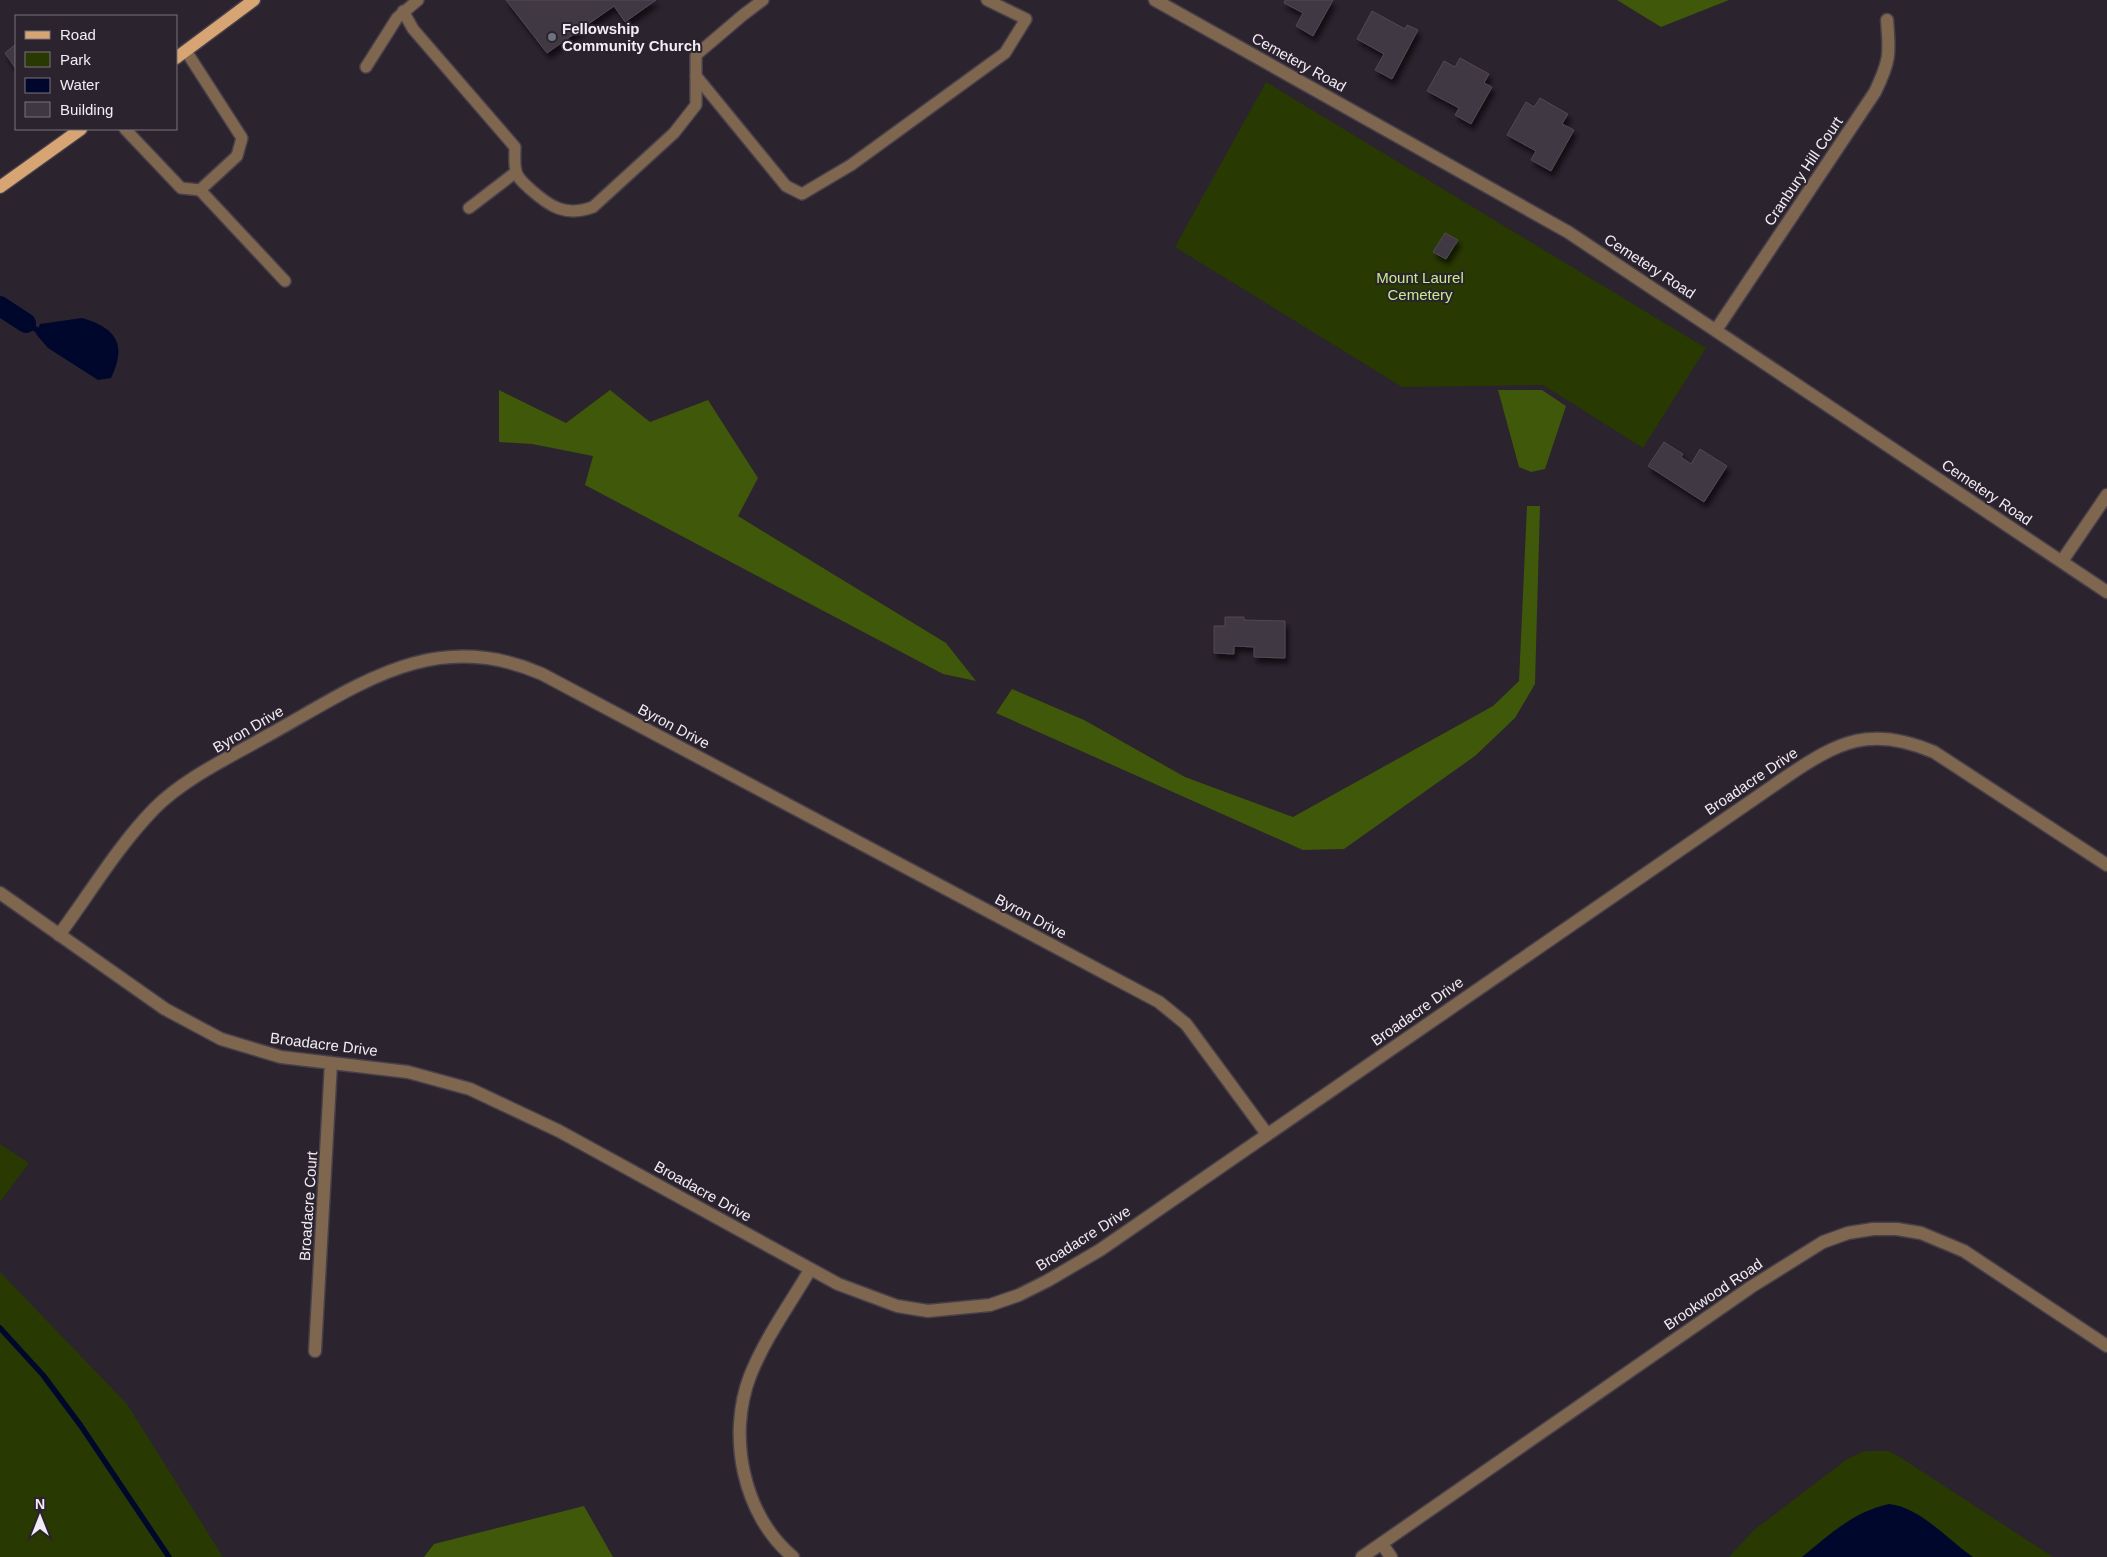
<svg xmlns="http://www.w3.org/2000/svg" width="2107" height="1557" font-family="Arial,sans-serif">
<defs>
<filter id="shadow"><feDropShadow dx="3" dy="5.5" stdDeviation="2.5" flood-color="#0009"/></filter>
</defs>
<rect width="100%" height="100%" fill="#2b232e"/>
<!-- green -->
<g fill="#283902">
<path d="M1266 82 1706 348 1643 448 1543 385 1402 387 1175 247Z"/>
<path d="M0 1144 29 1163 0 1202Z"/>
<path d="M0 1272 127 1404 223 1557H0Z"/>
<path d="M1865 1451H1889L1903 1459 2053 1557H1729L1754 1530 1847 1459Z"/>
</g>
<!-- forest -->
<g fill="#3f5809">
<path d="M1617 0H1729L1661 27Z"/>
<path d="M499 390 566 423 610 390 650 422 708 400 758 478 738 516 946 643 976 681 943 674 585 485 593 456 532 444 499 442Z"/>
<path d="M1498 390H1542L1566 406 1545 469 1531 472 1519 467Z"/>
<path d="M1527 506H1540L1535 684 1515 718 1475 756 1344 849 1303 850 996 713 1012 689 1084 720 1185 777 1293 817 1493 706 1519 681Z"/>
<path d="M584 1506 613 1557H424L434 1544Z"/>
</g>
<!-- water -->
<g fill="#00072d">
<path d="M82 318C117 328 127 345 111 378L98 380 48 348 36 334 40 324Z"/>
<path d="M1889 1504C1920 1507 1948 1540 1973 1557H1802C1830 1534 1853 1512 1889 1504Z"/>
</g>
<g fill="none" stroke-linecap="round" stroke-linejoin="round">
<!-- stream -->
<g stroke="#00072d" stroke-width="5.5">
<path d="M26 323 43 334"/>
<path d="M0 1328 43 1375 81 1426 169 1557"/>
</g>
<!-- canal -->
<path stroke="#00072d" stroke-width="20" d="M0 306 26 323"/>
</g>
<!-- building -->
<g fill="#3f3742" stroke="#524955" filter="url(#shadow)">
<path d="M506 0H656L625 22 614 6 547 53Z"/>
<path d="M1285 0H1333L1313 36 1296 26 1303 13 1284 3Z"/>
<path d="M1372 11 1405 29 1407 25 1418 30 1392 79 1375 70 1384 54 1357 39Z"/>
<path d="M16 44V69L5 53Z"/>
<path d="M1460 58 1489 74 1484 83 1492 87 1471 124 1455 115 1459 108 1427 91 1444 61 1455 67Z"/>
<path d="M1540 98 1568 114 1562 124 1574 130 1551 171 1531 160 1536 151 1507 135 1526 102 1534 107Z"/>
<path d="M1445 233 1458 240 1446 259 1433 252Z"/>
<path d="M1664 442 1683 454 1681 457 1691 464 1700 449 1727 466 1704 502 1648 466Z"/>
<path d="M1225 617H1244V620L1285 621V658L1254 657V647L1234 646V654L1214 653V626H1225Z"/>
</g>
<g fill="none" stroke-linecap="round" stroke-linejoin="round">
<defs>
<g id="service">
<path d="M403 11 413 29 515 147C515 154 514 163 516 171 517 178 525 184 530 189 550 207 566 217 593 207L674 133 696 105V55L743 15 763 0"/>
<path d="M366 67 397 18 418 0"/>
<path d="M696 76 786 186 802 194 851 165 1005 53 1026 19 987 0"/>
<path d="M125 129 181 188 200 190 237 156 242 138 186 51"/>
<path d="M200 190 285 281"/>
<path d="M469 208 516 172"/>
</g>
<g id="minor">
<path d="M1155 0 1568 232 2107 592"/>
<path d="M1716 330 1875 92C1890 61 1890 55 1887 20"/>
<path d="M2062 561 2107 495"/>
<path d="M0 893 165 1009 221 1039 281 1057 408 1072 470 1089 559 1131 838 1284 897 1306 928 1311 990 1305 1019 1295 1047 1281 1100 1250 1786 777C1839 741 1871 725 1934 752L2107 865"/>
<path d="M59 935C90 893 118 846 154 809 183 779 230 757 265 737 358 686 433 626 542 674L1159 1002 1186 1024 1267 1134"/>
<path d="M315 1351 331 1063"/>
<path d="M1382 1544 1391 1557"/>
<path d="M793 1557C743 1515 727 1436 750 1376 765 1338 790 1304 810 1270"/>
<path d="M1362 1557 1751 1287 1823 1242 1848 1233 1873 1229H1897L1921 1233 1964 1251 2107 1346"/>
</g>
<g id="primary">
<path d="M176 58 254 0"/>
<path d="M0 187 81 129"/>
</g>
</defs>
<!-- service casing -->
<use href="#service" stroke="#473f4a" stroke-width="14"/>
<!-- minor casing -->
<use href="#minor" stroke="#473f4a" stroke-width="15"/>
<!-- primary casing -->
<use href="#primary" stroke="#473f4a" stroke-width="15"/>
<!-- service -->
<use href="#service" stroke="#7e664f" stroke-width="11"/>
<!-- minor -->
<use href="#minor" stroke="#7e664f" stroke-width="12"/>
<!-- primary -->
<use href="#primary" stroke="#d7a473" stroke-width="12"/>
</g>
<!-- markers -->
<circle fill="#6b7280" stroke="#2b232e" stroke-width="2" cx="552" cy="37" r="5"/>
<g text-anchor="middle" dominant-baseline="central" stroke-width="4" stroke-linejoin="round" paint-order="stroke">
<!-- poi labels -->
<g font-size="15" font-weight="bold" fill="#f2ecf4" stroke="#2b232e" text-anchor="start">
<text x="562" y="28">Fellowship<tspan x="562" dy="17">Community Church</tspan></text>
</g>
<!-- street labels -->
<g font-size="15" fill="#f2ecf4" stroke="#2b232e">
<text transform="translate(1299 62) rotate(29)">Cemetery Road</text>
<text transform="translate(1803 171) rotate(-56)">Cranbury Hill Court</text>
<text transform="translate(1650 266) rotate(33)">Cemetery Road</text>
<text transform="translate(1987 492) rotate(34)">Cemetery Road</text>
<text transform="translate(674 726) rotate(28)">Byron Drive</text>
<text transform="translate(248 729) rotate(-30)">Byron Drive</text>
<text transform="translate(1751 781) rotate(-34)">Broadacre Drive</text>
<text transform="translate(1031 916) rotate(28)">Byron Drive</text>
<text transform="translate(1417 1011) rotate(-35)">Broadacre Drive</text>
<text transform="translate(324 1044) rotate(7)">Broadacre Drive</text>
<text transform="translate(703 1191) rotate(29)">Broadacre Drive</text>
<text transform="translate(308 1206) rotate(-86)">Broadacre Court</text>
<text transform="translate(1083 1238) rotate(-32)">Broadacre Drive</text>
<text transform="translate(1713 1294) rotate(-34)">Brookwood Road</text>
</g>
<!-- park labels -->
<g font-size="15" fill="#c6ed8a" stroke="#2b232e">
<text x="1420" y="277">Mount Laurel<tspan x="1420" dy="17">Cemetery</tspan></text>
</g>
</g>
<!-- legend -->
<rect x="15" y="15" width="162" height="115" fill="#2b232e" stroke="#7b737d"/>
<rect x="25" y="31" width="25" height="8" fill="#d7a473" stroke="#7b737d"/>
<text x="60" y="40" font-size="15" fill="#f2ecf4">Road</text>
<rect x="25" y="52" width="25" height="15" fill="#283902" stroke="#7b737d"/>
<text x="60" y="65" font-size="15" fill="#f2ecf4">Park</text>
<rect x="25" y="78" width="25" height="15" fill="#00072d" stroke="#7b737d"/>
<text x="60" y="90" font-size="15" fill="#f2ecf4">Water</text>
<rect x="25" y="102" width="25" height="15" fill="#3f3742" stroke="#7b737d"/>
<text x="60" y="115" font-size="15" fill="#f2ecf4">Building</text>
<!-- north arrow -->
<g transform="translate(40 1517)" stroke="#2b232e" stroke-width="4" paint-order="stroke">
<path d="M0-4L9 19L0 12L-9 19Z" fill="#f2ecf4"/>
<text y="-8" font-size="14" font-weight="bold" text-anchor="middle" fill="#f2ecf4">N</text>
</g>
</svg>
